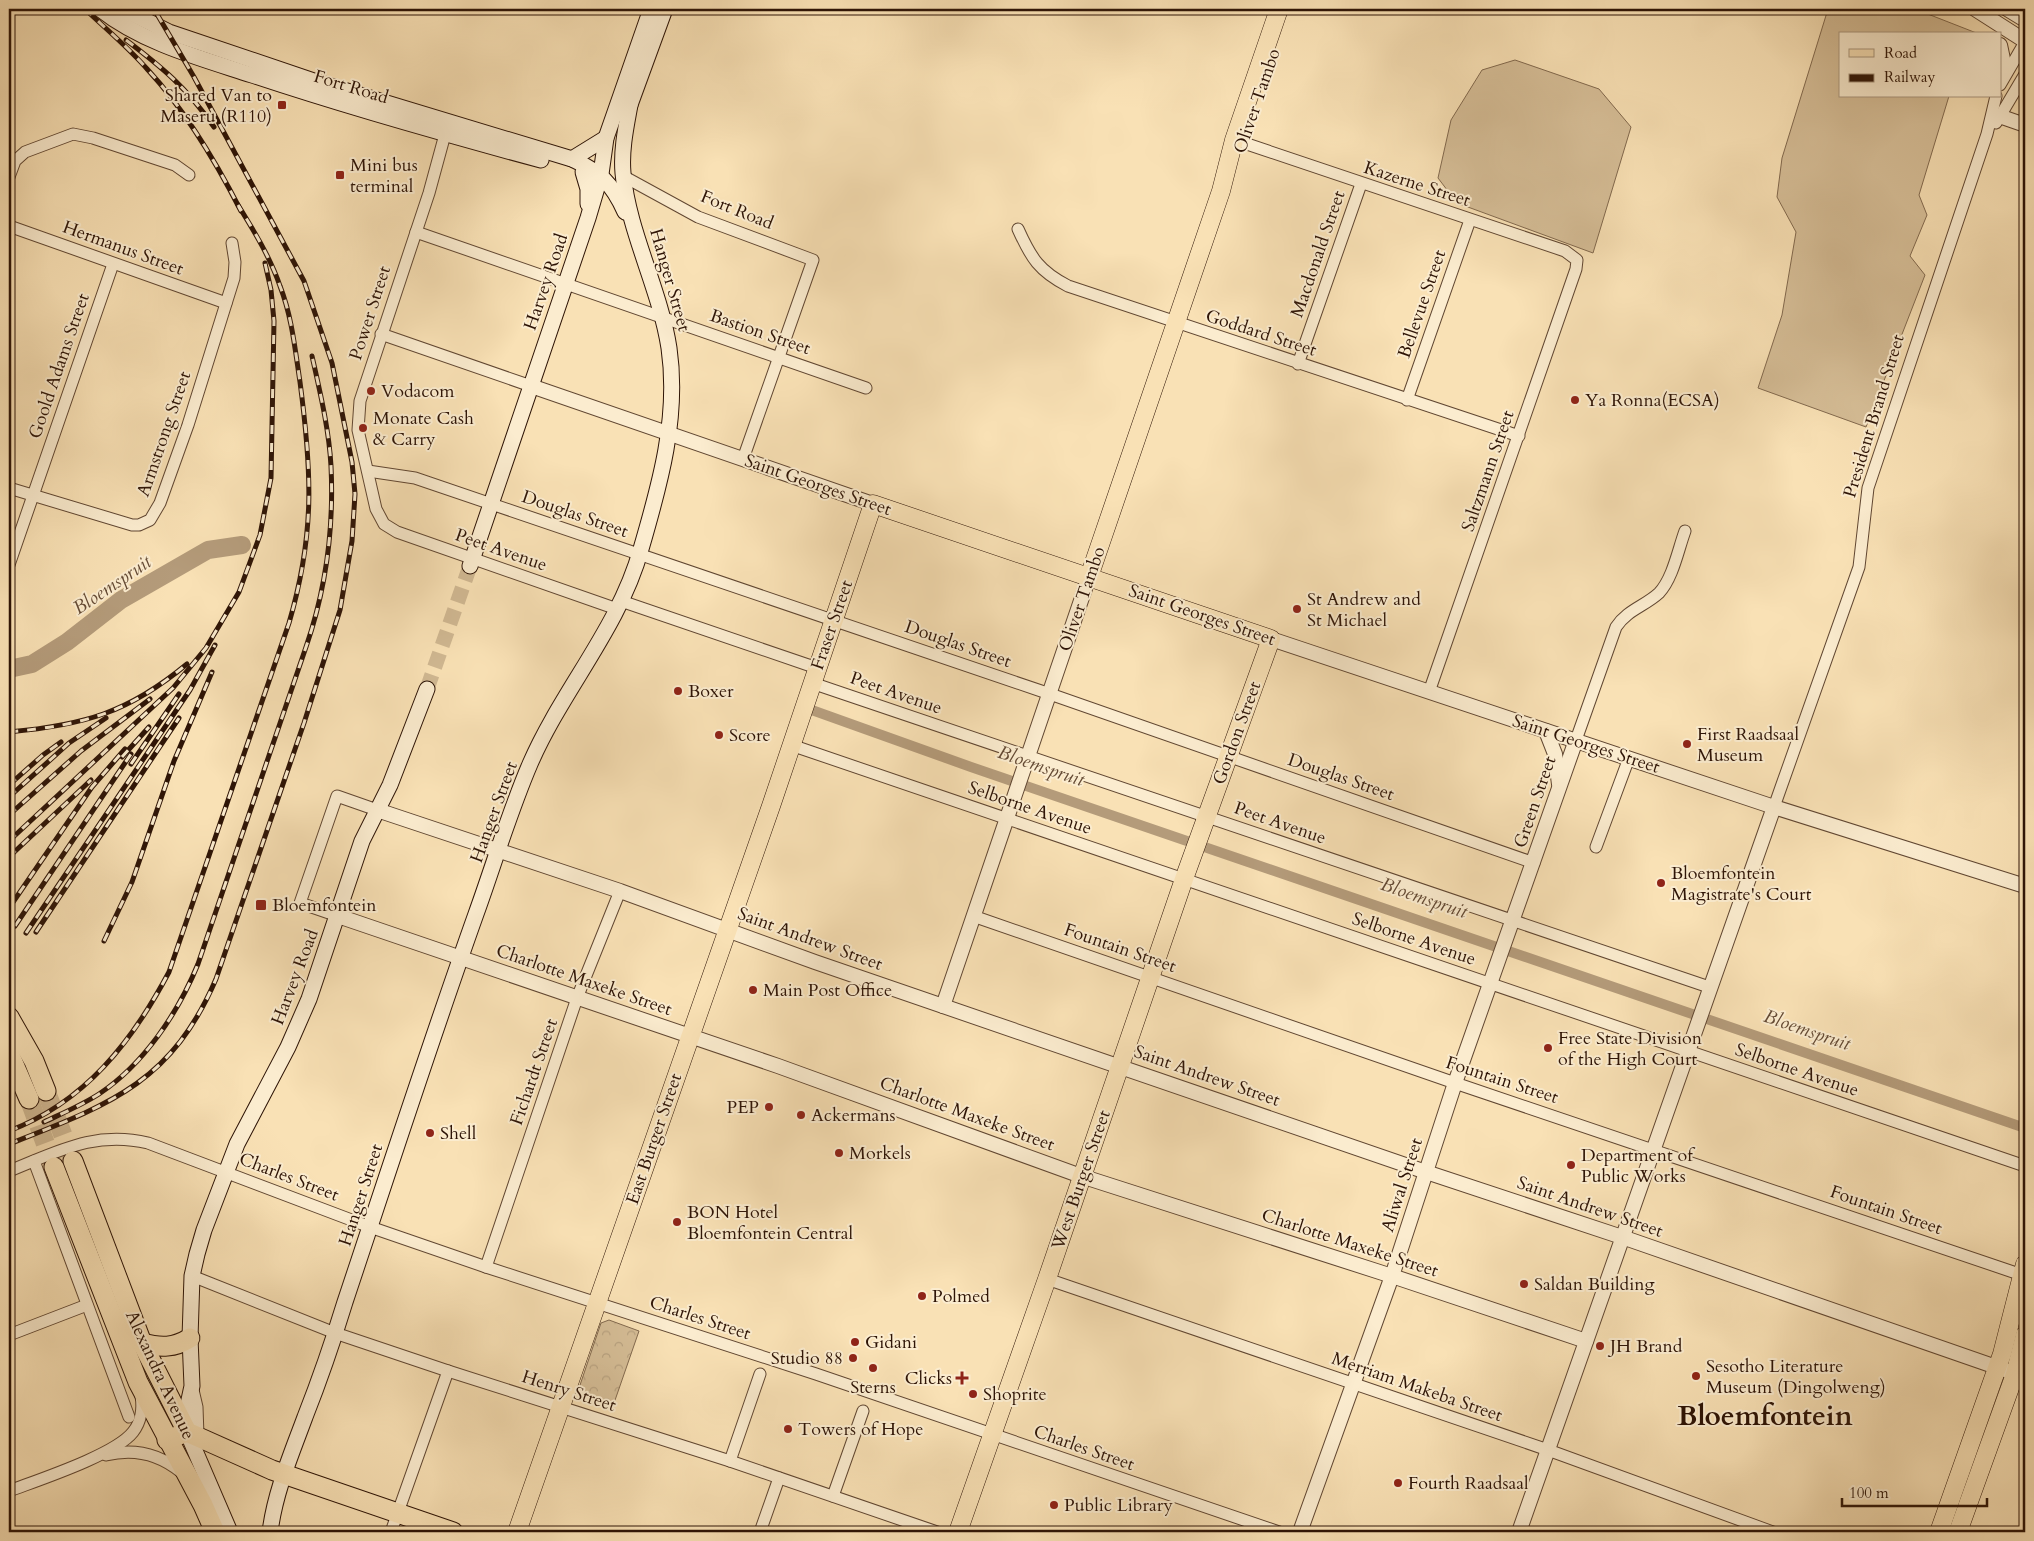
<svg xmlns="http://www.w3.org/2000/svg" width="2034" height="1541" font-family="Cardo,serif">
<defs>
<pattern id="park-crowns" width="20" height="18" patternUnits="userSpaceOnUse" patternTransform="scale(1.25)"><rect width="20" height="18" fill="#d6be97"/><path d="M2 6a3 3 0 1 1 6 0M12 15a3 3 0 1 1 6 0" fill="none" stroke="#b8a281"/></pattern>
</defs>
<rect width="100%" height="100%" fill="#f9e1b5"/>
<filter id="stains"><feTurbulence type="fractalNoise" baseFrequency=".004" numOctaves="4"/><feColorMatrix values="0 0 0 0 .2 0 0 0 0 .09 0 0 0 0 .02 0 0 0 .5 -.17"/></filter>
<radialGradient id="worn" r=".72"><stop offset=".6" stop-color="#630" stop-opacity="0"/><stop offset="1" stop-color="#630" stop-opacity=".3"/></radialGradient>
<!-- park -->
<path fill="url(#park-crowns)" stroke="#82694e" d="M609 1320 639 1331 613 1406 577 1394 601 1323Z"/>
<!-- pitch -->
<g fill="#d6be97" stroke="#82694e">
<path d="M1828 9H1915L1979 34H1840V96H1949L1919 195 1927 215 1910 256 1925 275 1866 427 1758 388 1782 315 1796 232 1777 197 1782 158Z"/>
<path d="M1515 60 1599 89 1631 127 1593 253 1457 203 1438 178 1451 120 1482 70Z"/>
</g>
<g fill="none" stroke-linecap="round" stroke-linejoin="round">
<!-- canal -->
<path stroke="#b49b7a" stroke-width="10" d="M809 709 971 767 2025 1128"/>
<!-- river -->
<path stroke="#b49b7a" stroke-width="18" d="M9 669 32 664 67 642 121 600 208 550 242 545"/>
<!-- secondary-tunnel -->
<path stroke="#d0b892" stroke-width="15" stroke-dasharray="15 8" stroke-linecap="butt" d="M427 689 470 566"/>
<!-- trunk-tunnel -->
<g stroke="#d0b892" stroke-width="19" stroke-dasharray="19 9" stroke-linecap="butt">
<path d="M46 1091 73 1161"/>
<path d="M29 1099 54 1167"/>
</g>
<defs>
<g id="minor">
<path d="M2000 85 2025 42"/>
<path d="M1996 123 2025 74"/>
<path d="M447 127 429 193 360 401 358 430 376 509 384 524 397 532 617 609"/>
<path d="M1244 143 1565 251 1577 260 1576 269 1429 692"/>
<path d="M623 176 698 217 813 260 743 459"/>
<path d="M9 177 15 161 25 152 73 134 93 138 175 165 189 175"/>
<path d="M9 226 226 303"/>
<path d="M1018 229C1031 258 1039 271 1068 286L1519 436"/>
<path d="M416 232 866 388"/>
<path d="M381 334 531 386"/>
<path d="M1298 364 1361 184"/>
<path d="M1407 400 1470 220"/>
<path d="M368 471 415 478 1050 694 1534 863"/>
<path d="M9 488 132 525H139L150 520 160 503 188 425 234 278 235 262 232 243"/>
<path d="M9 565 113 264"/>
<path d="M621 601 817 668"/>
<path d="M812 683 1709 987"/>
<path d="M1576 740 1616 627C1627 610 1645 606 1659 593 1673 578 1678 550 1685 531"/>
<path d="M791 745 2025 1166"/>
<path d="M1774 807 1859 567 1868 488 1987 134 1996 96"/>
<path d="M1596 847 1629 758"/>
<path d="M338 916 300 903 337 796 377 810"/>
<path d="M973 916 1455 1083 2022 1275"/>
<path d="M34 1161 129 1417"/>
<path d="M9 1171C57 1152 95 1130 148 1143L370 1227 486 1267 816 1374 1279 1532"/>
<path d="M486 1267 577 998 620 891"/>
<path d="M192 1276 335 1333 448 1371 730 1461 937 1532"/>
<path d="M1047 1279 1548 1450 1773 1532"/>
<path d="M9 1335 87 1305"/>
<path d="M193 1390 197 1407 198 1436"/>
<path d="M106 1455C134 1448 159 1454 181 1472"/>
<path d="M730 1461 760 1374"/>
<path d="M9 1491C38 1480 115 1455 133 1432 141 1422 143 1408 141 1396"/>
<path d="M833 1496 863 1411"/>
<path d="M391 1532 448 1371"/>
<path d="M760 1532 779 1478"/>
</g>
<g id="tertiary">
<path d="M1975 9 2025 41"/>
<path d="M2007 9 2025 20"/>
<path d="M2000 45 2004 64 2000 78"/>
<path d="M2002 117 2025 125"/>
<path d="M531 386 873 504"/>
<path d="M1271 639 1774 807 2025 886"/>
<path d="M1546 731 1555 754 1559 784"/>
<path d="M377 810 620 891 815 962 1426 1172 1622 1237 2025 1377"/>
<path d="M338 916 778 1066 1081 1176 1392 1276 1586 1341"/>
<path d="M943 1006 1089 577"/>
<path d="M1300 1532 1392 1276 1455 1083 1576 740"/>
<path d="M1519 1532 1774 807"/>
</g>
<g id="secondary">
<path d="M100 9C143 43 200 58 252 75 348 107 444 134 541 160"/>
<path d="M123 9 169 32 317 82 572 159C600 172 612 183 625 212"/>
<path d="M627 113 665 9"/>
<path d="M572 159 606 138"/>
<path d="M583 172 588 189V204"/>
<path d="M470 566 588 218 601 174 606 138 651 9"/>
<path d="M230 1532 187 1432V1409L192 1386 190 1338 192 1276 197 1254 204 1230 237 1144 288 1047 309 999 362 841 390 785 427 689"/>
<path d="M270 1532C275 1492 291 1455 305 1417 320 1379 333 1341 345 1302 388 1173 430 1043 476 914 494 864 509 813 530 764 562 690 619 628 641 549 660 484 679 417 669 348 660 289 628 231 623 173 621 150 626 127 630 105"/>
</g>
<g id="primary">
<path d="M1089 577 1221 191 1234 140 1279 9"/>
<path d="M517 1532 771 806 873 504 1271 639 1184 879 1047 1279 958 1532"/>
<path d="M1939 1532 2002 1354 2025 1264"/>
<path d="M1958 1532 2015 1374 2025 1335"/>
</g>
<g id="trunk">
<path d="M9 1017 34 1061 46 1091"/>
<path d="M9 1053 29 1099"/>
<path d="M73 1161 142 1343 187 1432"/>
<path d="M54 1167 138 1382 203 1505 215 1532"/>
<path d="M142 1343C161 1348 174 1348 190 1338"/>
<path d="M167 1440 187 1432 272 1470 453 1532"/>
</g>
</defs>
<!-- minor casing -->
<use href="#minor" stroke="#614732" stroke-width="13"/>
<!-- tertiary casing -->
<use href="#tertiary" stroke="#614732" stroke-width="16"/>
<!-- secondary casing -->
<use href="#secondary" stroke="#2e1406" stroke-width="17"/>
<!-- primary casing -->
<use href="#primary" stroke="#2e1406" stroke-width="19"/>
<!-- trunk casing -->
<use href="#trunk" stroke="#2e1406" stroke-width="21"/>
<!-- minor -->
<use href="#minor" stroke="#fbeccf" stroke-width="11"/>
<!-- tertiary -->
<use href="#tertiary" stroke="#fbeccf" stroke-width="14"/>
<!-- secondary -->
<use href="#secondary" stroke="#fbeccf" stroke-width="15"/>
<!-- primary -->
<use href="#primary" stroke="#f9e1b5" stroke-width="18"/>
<!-- trunk -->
<use href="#trunk" stroke="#f9e1b5" stroke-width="19"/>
<defs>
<g id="rail">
<path d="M85 9C106 29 129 48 148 70 185 110 216 162 241 211"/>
<path d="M126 40C163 68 187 88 214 127"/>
<path d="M9 732C84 725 128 713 187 664"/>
<path d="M122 757 149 727"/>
<path d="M131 764 179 694"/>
<path d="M9 785 43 755 61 742"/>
<path d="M9 797 69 743 106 718"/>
<path d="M9 815 81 751 150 699"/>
<path d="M9 841 173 688 206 648 239 592 260 535 271 478 274 321 271 290 265 263"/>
<path d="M9 857 91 780"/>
<path d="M9 908 92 787 125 749"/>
<path d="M15 926 131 754"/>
<path d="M36 932 179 718"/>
<path d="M26 933 190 690 215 645"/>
<path d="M104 941 132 882 174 761 212 672"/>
<path d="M44 1122C63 1113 82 1105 99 1094 144 1064 178 1013 198 964L306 647C326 589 334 528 331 466 329 429 320 392 312 356"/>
<path d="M9 1131C85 1102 132 1042 169 972L289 623C315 534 312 473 300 382 295 349 292 317 280 286 270 257 254 231 238 205"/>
<path d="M9 1144C108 1105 171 1084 216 979L304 723 340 610 352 541 355 494 352 462 332 363 304 281 194 77 154 9"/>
</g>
</defs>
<!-- rail casing -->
<use href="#rail" stroke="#2e1406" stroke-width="5"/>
<!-- rail -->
<use href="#rail" stroke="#fbeccf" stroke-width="3" stroke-dasharray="9" stroke-linecap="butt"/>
</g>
<!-- markers -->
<g fill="#8f2418" stroke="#fbeccf" stroke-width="2">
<rect x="277" y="100" width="10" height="10" rx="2.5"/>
<rect x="335" y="170" width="10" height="10" rx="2.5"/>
<circle cx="371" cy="391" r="5"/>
<circle cx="1575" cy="400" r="5"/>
<circle cx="363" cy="428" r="5"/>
<circle cx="1297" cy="609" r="5"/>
<circle cx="678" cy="691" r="5"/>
<circle cx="719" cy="735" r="5"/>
<circle cx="1687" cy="744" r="5"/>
<circle cx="1661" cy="883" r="5"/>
<rect x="255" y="899" width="12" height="12" rx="2.5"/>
<circle cx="753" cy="990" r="5"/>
<circle cx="1548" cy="1048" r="5"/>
<circle cx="769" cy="1107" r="5"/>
<circle cx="801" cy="1115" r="5"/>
<circle cx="430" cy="1133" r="5"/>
<circle cx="839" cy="1153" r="5"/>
<circle cx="1571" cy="1165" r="5"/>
<circle cx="677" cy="1222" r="5"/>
<circle cx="1524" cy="1284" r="5"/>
<circle cx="922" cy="1296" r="5"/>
<circle cx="855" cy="1342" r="5"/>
<circle cx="1600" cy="1346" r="5"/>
<circle cx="853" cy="1358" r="5"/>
<circle cx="873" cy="1368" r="5"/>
<circle cx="1696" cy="1376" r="5"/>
<path d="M959.5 1370.5h5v5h5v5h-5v5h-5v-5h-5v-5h5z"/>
<circle cx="973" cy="1394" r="5"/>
<circle cx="788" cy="1429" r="5"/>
<circle cx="1398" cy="1483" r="5"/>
<circle cx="1054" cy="1505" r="5"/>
</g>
<g text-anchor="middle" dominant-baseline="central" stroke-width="4" stroke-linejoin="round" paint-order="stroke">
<!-- street labels -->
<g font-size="18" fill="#2e1406" stroke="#fbeccf">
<text transform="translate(351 87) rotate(17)">Fort Road</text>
<text transform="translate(1257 101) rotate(-71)">Oliver Tambo</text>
<text transform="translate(1417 184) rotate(18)">Kazerne Street</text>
<text transform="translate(737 210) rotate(22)">Fort Road</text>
<text transform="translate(123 248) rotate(20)">Hermanus Street</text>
<text transform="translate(1318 254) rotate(-71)">Macdonald Street</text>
<text transform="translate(670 280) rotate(74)">Hanger Street</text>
<text transform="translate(546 282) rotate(-71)">Harvey Road</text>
<text transform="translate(1422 304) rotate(-71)">Bellevue Street</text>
<text transform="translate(370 313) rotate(-72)">Power Street</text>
<text transform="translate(760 332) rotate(19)">Bastion Street</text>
<text transform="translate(1261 333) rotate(18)">Goddard Street</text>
<text transform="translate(59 366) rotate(-71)">Goold Adams Street</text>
<text transform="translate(1874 416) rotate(-73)">President Brand Street</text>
<text transform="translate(164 434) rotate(-71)">Armstrong Street</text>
<text transform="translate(1488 471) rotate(-71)">Saltzmann Street</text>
<text transform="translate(818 485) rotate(19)">Saint Georges Street</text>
<text transform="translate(575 514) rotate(19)">Douglas Street</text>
<text transform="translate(501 550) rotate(19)">Peet Avenue</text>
<text transform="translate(1082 599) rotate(-71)">Oliver Tambo</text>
<text transform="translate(1202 615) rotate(19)">Saint Georges Street</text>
<text transform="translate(832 625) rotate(-71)">Fraser Street</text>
<text transform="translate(958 644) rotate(19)">Douglas Street</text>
<text transform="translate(896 693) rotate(19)">Peet Avenue</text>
<text transform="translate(1237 733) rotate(-70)">Gordon Street</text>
<text transform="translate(1586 744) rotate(18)">Saint Georges Street</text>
<text transform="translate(1341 777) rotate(19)">Douglas Street</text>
<text transform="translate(1535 802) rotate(-71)">Green Street</text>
<text transform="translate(1030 808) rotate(19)">Selborne Avenue</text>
<text transform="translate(494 812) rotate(-70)">Hanger Street</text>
<text transform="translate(1280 823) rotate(19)">Peet Avenue</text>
<text transform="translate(810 939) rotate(20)">Saint Andrew Street</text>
<text transform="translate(1414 939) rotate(19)">Selborne Avenue</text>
<text transform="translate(1120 948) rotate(19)">Fountain Street</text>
<text transform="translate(295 977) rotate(-69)">Harvey Road</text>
<text transform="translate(584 980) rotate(19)">Charlotte Maxeke Street</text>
<text transform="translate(1797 1070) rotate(19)">Selborne Avenue</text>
<text transform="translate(534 1072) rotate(-71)">Fichardt Street</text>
<text transform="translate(1207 1076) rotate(19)">Saint Andrew Street</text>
<text transform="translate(1502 1080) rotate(18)">Fountain Street</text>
<text transform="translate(967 1114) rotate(20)">Charlotte Maxeke Street</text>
<text transform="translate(654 1139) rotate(-71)">East Burger Street</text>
<text transform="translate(289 1177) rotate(21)">Charles Street</text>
<text transform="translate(1081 1180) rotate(-71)">West Burger Street</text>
<text transform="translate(1402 1185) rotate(-72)">Aliwal Street</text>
<text transform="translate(361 1195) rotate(-72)">Hanger Street</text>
<text transform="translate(1590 1207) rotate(19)">Saint Andrew Street</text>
<text transform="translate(1886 1210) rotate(19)">Fountain Street</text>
<text transform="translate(1350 1243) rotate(18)">Charlotte Maxeke Street</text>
<text transform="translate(700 1318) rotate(18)">Charles Street</text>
<text transform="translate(160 1375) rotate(65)">Alexandra Avenue</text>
<text transform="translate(1417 1387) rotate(19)">Merriam Makeba Street</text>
<text transform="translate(569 1391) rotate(18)">Henry Street</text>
<text transform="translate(1084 1448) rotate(19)">Charles Street</text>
</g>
<!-- poi labels -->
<g font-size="18" fill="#2e1406" stroke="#fbeccf" text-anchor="start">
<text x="272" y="95" text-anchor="end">Shared Van to<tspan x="272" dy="21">Maseru (R110)</tspan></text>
<text x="350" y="165">Mini bus<tspan x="350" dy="21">terminal</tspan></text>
<text x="381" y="391">Vodacom</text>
<text x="1585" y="400">Ya Ronna(ECSA)</text>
<text x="373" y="418">Monate Cash<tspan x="373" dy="21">&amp; Carry</tspan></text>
<text x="1307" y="599">St Andrew and<tspan x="1307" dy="21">St Michael</tspan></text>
<text x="688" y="691">Boxer</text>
<text x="1697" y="734">First Raadsaal<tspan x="1697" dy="21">Museum</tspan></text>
<text x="729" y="735">Score</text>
<text x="1671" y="873">Bloemfontein<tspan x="1671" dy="21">Magistrate's Court</tspan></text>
<text x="272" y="905">Bloemfontein</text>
<text x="763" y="990">Main Post Office</text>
<text x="1558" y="1038">Free State Division<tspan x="1558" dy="21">of the High Court</tspan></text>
<text x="759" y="1107" text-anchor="end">PEP</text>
<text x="811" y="1115">Ackermans</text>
<text x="440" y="1133">Shell</text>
<text x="849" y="1153">Morkels</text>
<text x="1581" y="1155">Department of<tspan x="1581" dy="21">Public Works</tspan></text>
<text x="687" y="1212">BON Hotel<tspan x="687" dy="21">Bloemfontein Central</tspan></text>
<text x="1534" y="1284">Saldan Building</text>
<text x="932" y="1296">Polmed</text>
<text x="865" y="1342">Gidani</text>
<text x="1610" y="1346">JH Brand</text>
<text x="843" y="1358" text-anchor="end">Studio 88</text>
<text x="1706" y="1366">Sesotho Literature<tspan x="1706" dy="21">Museum (Dingolweng)</tspan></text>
<text x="952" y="1378" text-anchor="end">Clicks</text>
<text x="873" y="1387" text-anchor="middle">Sterns</text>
<text x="983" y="1394">Shoprite</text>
<text x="798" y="1429">Towers of Hope</text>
<text x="1408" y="1483">Fourth Raadsaal</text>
<text x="1064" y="1505">Public Library</text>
</g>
<!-- water labels -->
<g font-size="19" font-style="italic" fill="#644a34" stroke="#fbeccf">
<text transform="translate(112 585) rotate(-34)">Bloemspruit</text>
<text transform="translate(1041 766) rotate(19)">Bloemspruit</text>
<text transform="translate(1424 898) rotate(19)">Bloemspruit</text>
<text transform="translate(1807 1030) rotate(19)">Bloemspruit</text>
</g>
<!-- town labels -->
<g font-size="28" font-weight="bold" fill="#2e1406" stroke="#fbeccf">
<text x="1765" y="1416">Bloemfontein</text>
</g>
</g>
<!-- margin -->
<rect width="2034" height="1541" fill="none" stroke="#f9e1b5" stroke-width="30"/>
<rect x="10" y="10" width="2014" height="1521" fill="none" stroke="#2e1406" stroke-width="2.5"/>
<rect x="15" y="15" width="2004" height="1511" fill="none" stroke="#2e1406"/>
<!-- legend -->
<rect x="1839" y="32" width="162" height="65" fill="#fbeccf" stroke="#a9967f"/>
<rect x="1849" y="49" width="25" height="8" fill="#f9e1b5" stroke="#a9967f"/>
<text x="1884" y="58" font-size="15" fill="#2e1406">Road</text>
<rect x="1849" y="74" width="25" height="8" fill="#2e1406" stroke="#a9967f"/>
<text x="1884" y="82" font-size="15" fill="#2e1406">Railway</text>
<!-- scale -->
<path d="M1842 1498v8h145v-8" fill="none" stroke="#2e1406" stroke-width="2.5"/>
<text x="1849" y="1498" font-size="15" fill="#2e1406" stroke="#fbeccf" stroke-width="4" paint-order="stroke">100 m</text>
<rect width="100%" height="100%" filter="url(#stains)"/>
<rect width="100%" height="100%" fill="url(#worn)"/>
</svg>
